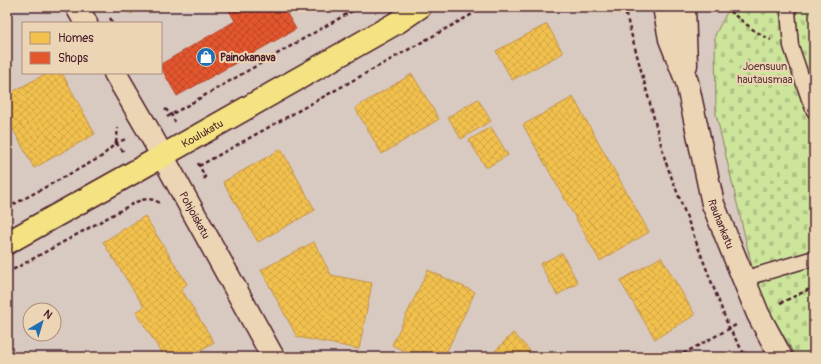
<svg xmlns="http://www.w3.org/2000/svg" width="821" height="364" font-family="Pangolin,sans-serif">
<defs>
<pattern id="forest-crowns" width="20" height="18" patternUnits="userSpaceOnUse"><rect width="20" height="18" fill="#cce59b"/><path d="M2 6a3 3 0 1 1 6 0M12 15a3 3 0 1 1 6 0" fill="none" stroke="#b1c486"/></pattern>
<pattern id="cemetery-stones" width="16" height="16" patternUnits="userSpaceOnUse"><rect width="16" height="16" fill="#cce59b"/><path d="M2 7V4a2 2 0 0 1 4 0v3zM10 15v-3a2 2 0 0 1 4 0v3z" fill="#b1c486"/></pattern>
<pattern id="homes-cross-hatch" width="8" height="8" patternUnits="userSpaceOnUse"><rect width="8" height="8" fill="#f2c14e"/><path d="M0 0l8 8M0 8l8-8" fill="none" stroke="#d1a544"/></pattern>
<pattern id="shops-cross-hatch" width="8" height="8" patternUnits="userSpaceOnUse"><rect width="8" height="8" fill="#e4572e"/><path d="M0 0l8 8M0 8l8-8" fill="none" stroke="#bb4727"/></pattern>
</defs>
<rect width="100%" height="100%" fill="#d8c9c1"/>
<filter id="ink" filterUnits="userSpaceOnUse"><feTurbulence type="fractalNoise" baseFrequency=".025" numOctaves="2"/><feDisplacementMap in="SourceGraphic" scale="8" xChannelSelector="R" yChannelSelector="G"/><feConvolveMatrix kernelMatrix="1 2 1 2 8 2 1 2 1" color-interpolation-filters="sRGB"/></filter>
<g filter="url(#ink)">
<!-- forest -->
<path fill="url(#forest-crowns)" stroke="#8b8263" d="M283 354 352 357H278Z"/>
<!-- cemetery -->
<path fill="url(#cemetery-stones)" stroke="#8b8263" d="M730 7H814V357H796L758 292 716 114 715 35Z"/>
<!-- homes -->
<g fill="url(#homes-cross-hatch)" stroke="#c09044">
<path d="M127 7H142L131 14Z"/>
<path d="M547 24 563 53 512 80 496 51Z"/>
<path d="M47 73H62L95 134 34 168 7 118V95Z"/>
<path d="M412 74 439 119 382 154 355 108Z"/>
<path d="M573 97 649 232 600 261 523 125Z"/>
<path d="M478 99 491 121 461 139 448 117Z"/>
<path d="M491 127 508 155 486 168 469 140Z"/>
<path d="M281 149 315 210 258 242 223 182Z"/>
<path d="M145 216 187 284 181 289 214 342 189 357H164L136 312 144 307 103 242Z"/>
<path d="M314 242 331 275 372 283 359 349 297 337 261 270Z"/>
<path d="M562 253 578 283 557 295 540 264Z"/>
<path d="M661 257 695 315 655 339 620 281Z"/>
<path d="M428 270 475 292 444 357H416L392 345Z"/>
<path d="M513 333 536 357H489Z"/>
</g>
<!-- shops -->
<path fill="url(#shops-cross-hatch)" stroke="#b6462d" d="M227 7H283L296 29 177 96 161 68V64L235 21Z"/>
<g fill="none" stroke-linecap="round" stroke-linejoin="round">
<defs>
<g id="service">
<path d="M789 7 788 11 791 46 809 99 814 111"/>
<path d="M743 279 814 258"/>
</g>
<g id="minor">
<path d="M77 7 86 23"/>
<path id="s1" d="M115 73 147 128 273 357"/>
</g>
<g id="tertiary">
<path id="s2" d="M664 7 670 39 687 82 713 204 758 314 781 357"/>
<path d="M684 7 686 65"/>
</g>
<g id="primary">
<path id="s3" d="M7 243 134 172 398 22 420 7"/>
</g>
</defs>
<!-- service casing -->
<use href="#service" stroke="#4a1f2b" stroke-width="17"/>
<!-- minor casing -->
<use href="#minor" stroke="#4a1f2b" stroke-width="25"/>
<!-- tertiary casing -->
<use href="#tertiary" stroke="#4a1f2b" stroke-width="25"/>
<!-- primary casing -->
<use href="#primary" stroke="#4a1f2b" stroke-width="25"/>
<!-- path -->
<g stroke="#4a1f2b" stroke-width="2.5" stroke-dasharray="4 3" stroke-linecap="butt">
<path d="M624 7 666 163 729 328 746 357"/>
<path d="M724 7 755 31 771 40"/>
<path d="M110 18 113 23"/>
<path d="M165 109 171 114 175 122"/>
<path d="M167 117 359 7"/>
<path d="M116 143 118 128"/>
<path d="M116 143 124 152"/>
<path d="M198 163 205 177 204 181"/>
<path d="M199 166 485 7"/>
<path d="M7 208 101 157 116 143 126 139"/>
<path d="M7 273 136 202C145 198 152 198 160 203"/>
<path d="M780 303 814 287"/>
<path d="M677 357 736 325"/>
</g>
<!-- service -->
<use href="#service" stroke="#ecd5b4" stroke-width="14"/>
<!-- minor -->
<use href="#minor" stroke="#ecd5b4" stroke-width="22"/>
<!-- tertiary -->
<use href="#tertiary" stroke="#ecd5b4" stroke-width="22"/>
<!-- primary -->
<use href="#primary" stroke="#f4e382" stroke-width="22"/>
</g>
</g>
<!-- icons -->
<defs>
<symbol id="shop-disc" viewBox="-11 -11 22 22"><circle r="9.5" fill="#1f6fb2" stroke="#ecd5b4"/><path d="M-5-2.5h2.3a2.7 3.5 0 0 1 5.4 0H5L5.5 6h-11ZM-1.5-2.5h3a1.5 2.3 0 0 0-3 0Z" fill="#fff"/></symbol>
</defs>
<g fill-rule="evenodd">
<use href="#shop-disc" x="195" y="46" width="22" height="22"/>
</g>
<g text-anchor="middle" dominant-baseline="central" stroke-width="4" stroke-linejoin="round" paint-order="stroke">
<!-- poi labels -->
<g font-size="11" font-weight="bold" fill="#4a1f2b" stroke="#ecd5b4" text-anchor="start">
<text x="220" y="57">Painokanava</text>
</g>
<!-- park labels -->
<g font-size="11" fill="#5e3d3c" stroke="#ecd5b4">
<text x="765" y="66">Joensuun<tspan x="765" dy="13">hautausmaa</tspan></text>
</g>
<!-- street labels -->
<g font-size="11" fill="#4a1f2b" stroke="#ecd5b4">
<text stroke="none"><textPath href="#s3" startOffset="224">Koulukatu</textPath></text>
<text stroke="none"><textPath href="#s1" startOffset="163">Pohjoiskatu</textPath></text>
<text stroke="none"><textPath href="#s2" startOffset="225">Rauhankatu</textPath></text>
</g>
</g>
<!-- margin -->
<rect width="821" height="364" fill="none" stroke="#ecd5b4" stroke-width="24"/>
<rect x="12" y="12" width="797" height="340" fill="none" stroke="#4a1f2b" stroke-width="1.5" filter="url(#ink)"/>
<!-- legend -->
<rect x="22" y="22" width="140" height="52" fill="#ecd5b4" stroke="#ab8c7d"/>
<rect x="30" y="32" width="20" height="12" fill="#f2c14e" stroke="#ab8c7d"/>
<text x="58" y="42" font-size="12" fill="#4a1f2b">Homes</text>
<rect x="30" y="52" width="20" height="12" fill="#e4572e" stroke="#ab8c7d"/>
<text x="58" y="62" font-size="12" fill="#4a1f2b">Shops</text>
<!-- north arrow -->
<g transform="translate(42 322) rotate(38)"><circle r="19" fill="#ecd5b4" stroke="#ab8c7d"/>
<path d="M0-3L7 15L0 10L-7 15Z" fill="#1f6fb2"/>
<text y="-6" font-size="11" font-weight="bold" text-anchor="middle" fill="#4a1f2b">N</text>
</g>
</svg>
